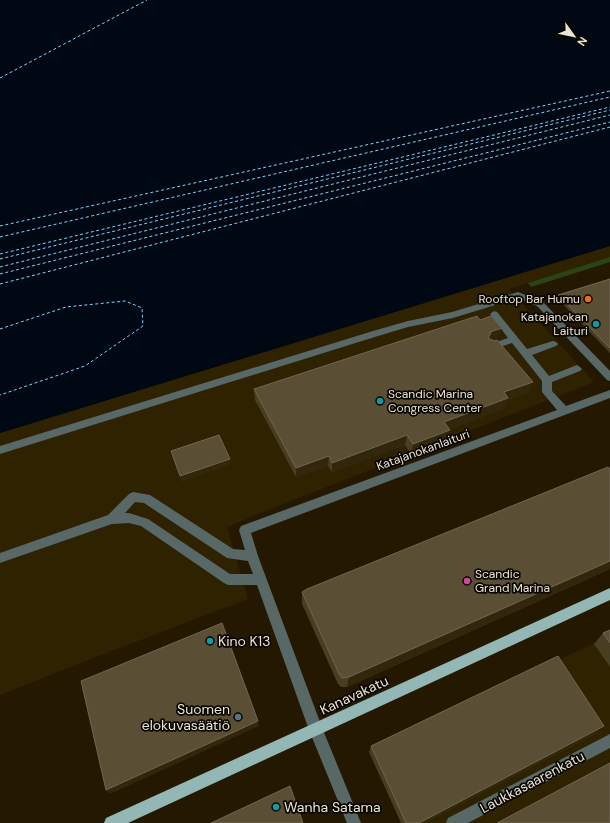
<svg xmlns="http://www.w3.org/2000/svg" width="610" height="823" font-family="'DM Sans',sans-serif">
<rect width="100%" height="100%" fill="#241900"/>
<!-- built -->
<g fill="#2f2200">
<path d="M610 246V257L509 289 594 382 263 512 227 527 248 599 75 665 0 695V433Z"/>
<path d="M610 636V823H401L552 663Z"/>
</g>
<!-- green -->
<path fill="#2b4414" d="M610 257V262L531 287 528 283Z"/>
<!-- water -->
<path fill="#000813" d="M0 0H610V246L0 433Z"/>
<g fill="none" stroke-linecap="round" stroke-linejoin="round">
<!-- ferry -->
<g stroke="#85d2fd" stroke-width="1" stroke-dasharray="3 2.5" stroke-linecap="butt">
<path d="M0 78 147 0"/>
<path d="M0 226 610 91"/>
<path d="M0 237 610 97"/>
<path d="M0 254 610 107"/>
<path d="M0 259 610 110"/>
<path d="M0 267 610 115"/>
<path d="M0 274 610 122"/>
<path d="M0 284 610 127"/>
<path d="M0 329 66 307 125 301 142 308 143 326 85 366 0 395"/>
</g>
<!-- minor -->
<g fill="#576867" fill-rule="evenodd">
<path d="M518 292 543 302 610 371V381L607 380 537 306 518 298 453 318 408 327 378 336 0 454V446L373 331 408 321 452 312Z"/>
<path d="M494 311 497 312 527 349 553 341 556 342 558 344 556 346 532 355 549 376 577 365 580 367 582 369 580 371 552 382V391L566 406 610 390V398L251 533 258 556 323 730 361 823H347L309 730 257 585H228L224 583 141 526 129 523 112 524 0 563V553L108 515 129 494 133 492 150 495 233 549 245 550 239 530 241 526 557 410 542 392V381L512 343 491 350 488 349 486 347 488 345 508 338 490 314ZM135 502 144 503 227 558 248 561 253 574H230L148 519 129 513H125Z"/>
<path d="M610 734V748L468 823H446L448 818Z"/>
</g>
<!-- major -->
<path fill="#92b7b5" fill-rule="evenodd" d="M610 588V600L128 823H104L106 818Z"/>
</g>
<!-- wall -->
<g fill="#483e21">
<path d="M610 279V353L557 298 558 295Z"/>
<path d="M498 338 493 340 533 382 529 392 508 400 505 408 449 429 447 440 411 454 405 445 332 472 328 466 296 477 255 400 254 389Z"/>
<path d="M171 451 230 464 182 481Z"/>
<path d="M610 469V569L347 687H341L338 684 302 604V592Z"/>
<path d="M610 630V667L594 644 603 633Z"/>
<path d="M597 733 424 823H401L369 752 371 746Z"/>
</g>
<!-- shaded-wall -->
<g fill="#32270c">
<path d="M502 328 498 338 489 342 485 348 490 332Z"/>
<path d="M533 382 529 392 508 400 505 408 441 432 444 422 504 392Z"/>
<path d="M450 430 447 440 411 454 413 444Z"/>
<path d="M407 435 405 445 332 472V463Z"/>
<path d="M329 456 328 466 296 477V468Z"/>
<path d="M230 459V464L182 481 180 476Z"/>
<path d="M610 561V569L347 687 349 677Z"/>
<path d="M258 721 259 726 110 794 106 790Z"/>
<path d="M604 726 597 733 424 823H419Z"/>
</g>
<!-- building -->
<g fill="#5a4f35" stroke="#70674e">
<path d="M610 279V348L558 295Z"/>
<path d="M477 316 480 320 491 316 502 328 490 332 491 333 488 338 494 341 497 340 533 382 504 392 508 398 444 422 450 430 413 444 407 435 332 463 329 456 296 468 254 389Z"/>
<path d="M219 435 230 459 180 476 171 451Z"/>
<path d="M608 467 610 469V561L349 677 342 678 339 674 302 592 307 589Z"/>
<path d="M222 623 258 721 106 790 81 681Z"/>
<path d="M610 630V643L603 633Z"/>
<path d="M558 656 604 726 419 823H406L371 746Z"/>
<path d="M610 763V823H497Z"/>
<path d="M290 786 303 823H211Z"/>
</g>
<!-- markers -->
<circle fill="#e8710a" stroke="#090500" stroke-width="1.5" cx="588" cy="299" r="4"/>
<g fill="#0f9aa8" stroke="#090500" stroke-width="1.5">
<circle cx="596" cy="324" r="4"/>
<circle cx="380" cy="401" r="4"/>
<circle cx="210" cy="641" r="4"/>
<circle cx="276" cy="807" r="4"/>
</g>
<circle fill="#d1479c" stroke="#090500" stroke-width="1.5" cx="467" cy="581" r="4"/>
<circle fill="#5c6f8a" stroke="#090500" stroke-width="1.5" cx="238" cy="717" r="4"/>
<g text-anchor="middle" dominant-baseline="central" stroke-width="3.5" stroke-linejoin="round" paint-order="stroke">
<!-- poi labels -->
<g font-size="12" fill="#ebe4d4" stroke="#090500" text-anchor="end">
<text x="580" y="299">Rooftop Bar Humu</text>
<text x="588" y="317">Katajanokan<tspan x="588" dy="14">Laituri</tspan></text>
<text x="388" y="394" text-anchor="start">Scandic Marina<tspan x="388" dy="14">Congress Center</tspan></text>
<text x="475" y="574" text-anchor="start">Scandic<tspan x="475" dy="14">Grand Marina</tspan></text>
</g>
<!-- street labels -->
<g font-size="12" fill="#ebe4d4" stroke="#090500">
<text transform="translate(423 450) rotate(-20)">Katajanokanlaituri</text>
</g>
<!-- near-poi labels -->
<g font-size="14" fill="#ebe4d4" stroke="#090500" text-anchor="start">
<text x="218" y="641">Kino K13</text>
<text x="230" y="709" text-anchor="end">Suomen<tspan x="230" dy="16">elokuvasäätiö</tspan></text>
<text x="284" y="807">Wanha Satama</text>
</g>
<!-- near-street labels -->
<g font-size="14" fill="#ebe4d4" stroke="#090500">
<text transform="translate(354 695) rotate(-25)">Kanavakatu</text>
<text transform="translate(532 782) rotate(-28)">Laukkasaarenkatu</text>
</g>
</g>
<!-- north arrow -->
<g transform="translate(574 36) rotate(123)" stroke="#090500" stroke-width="3" paint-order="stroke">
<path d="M0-3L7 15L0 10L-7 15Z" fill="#ebe4d4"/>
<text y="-6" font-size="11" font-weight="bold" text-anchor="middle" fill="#ebe4d4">N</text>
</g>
</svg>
